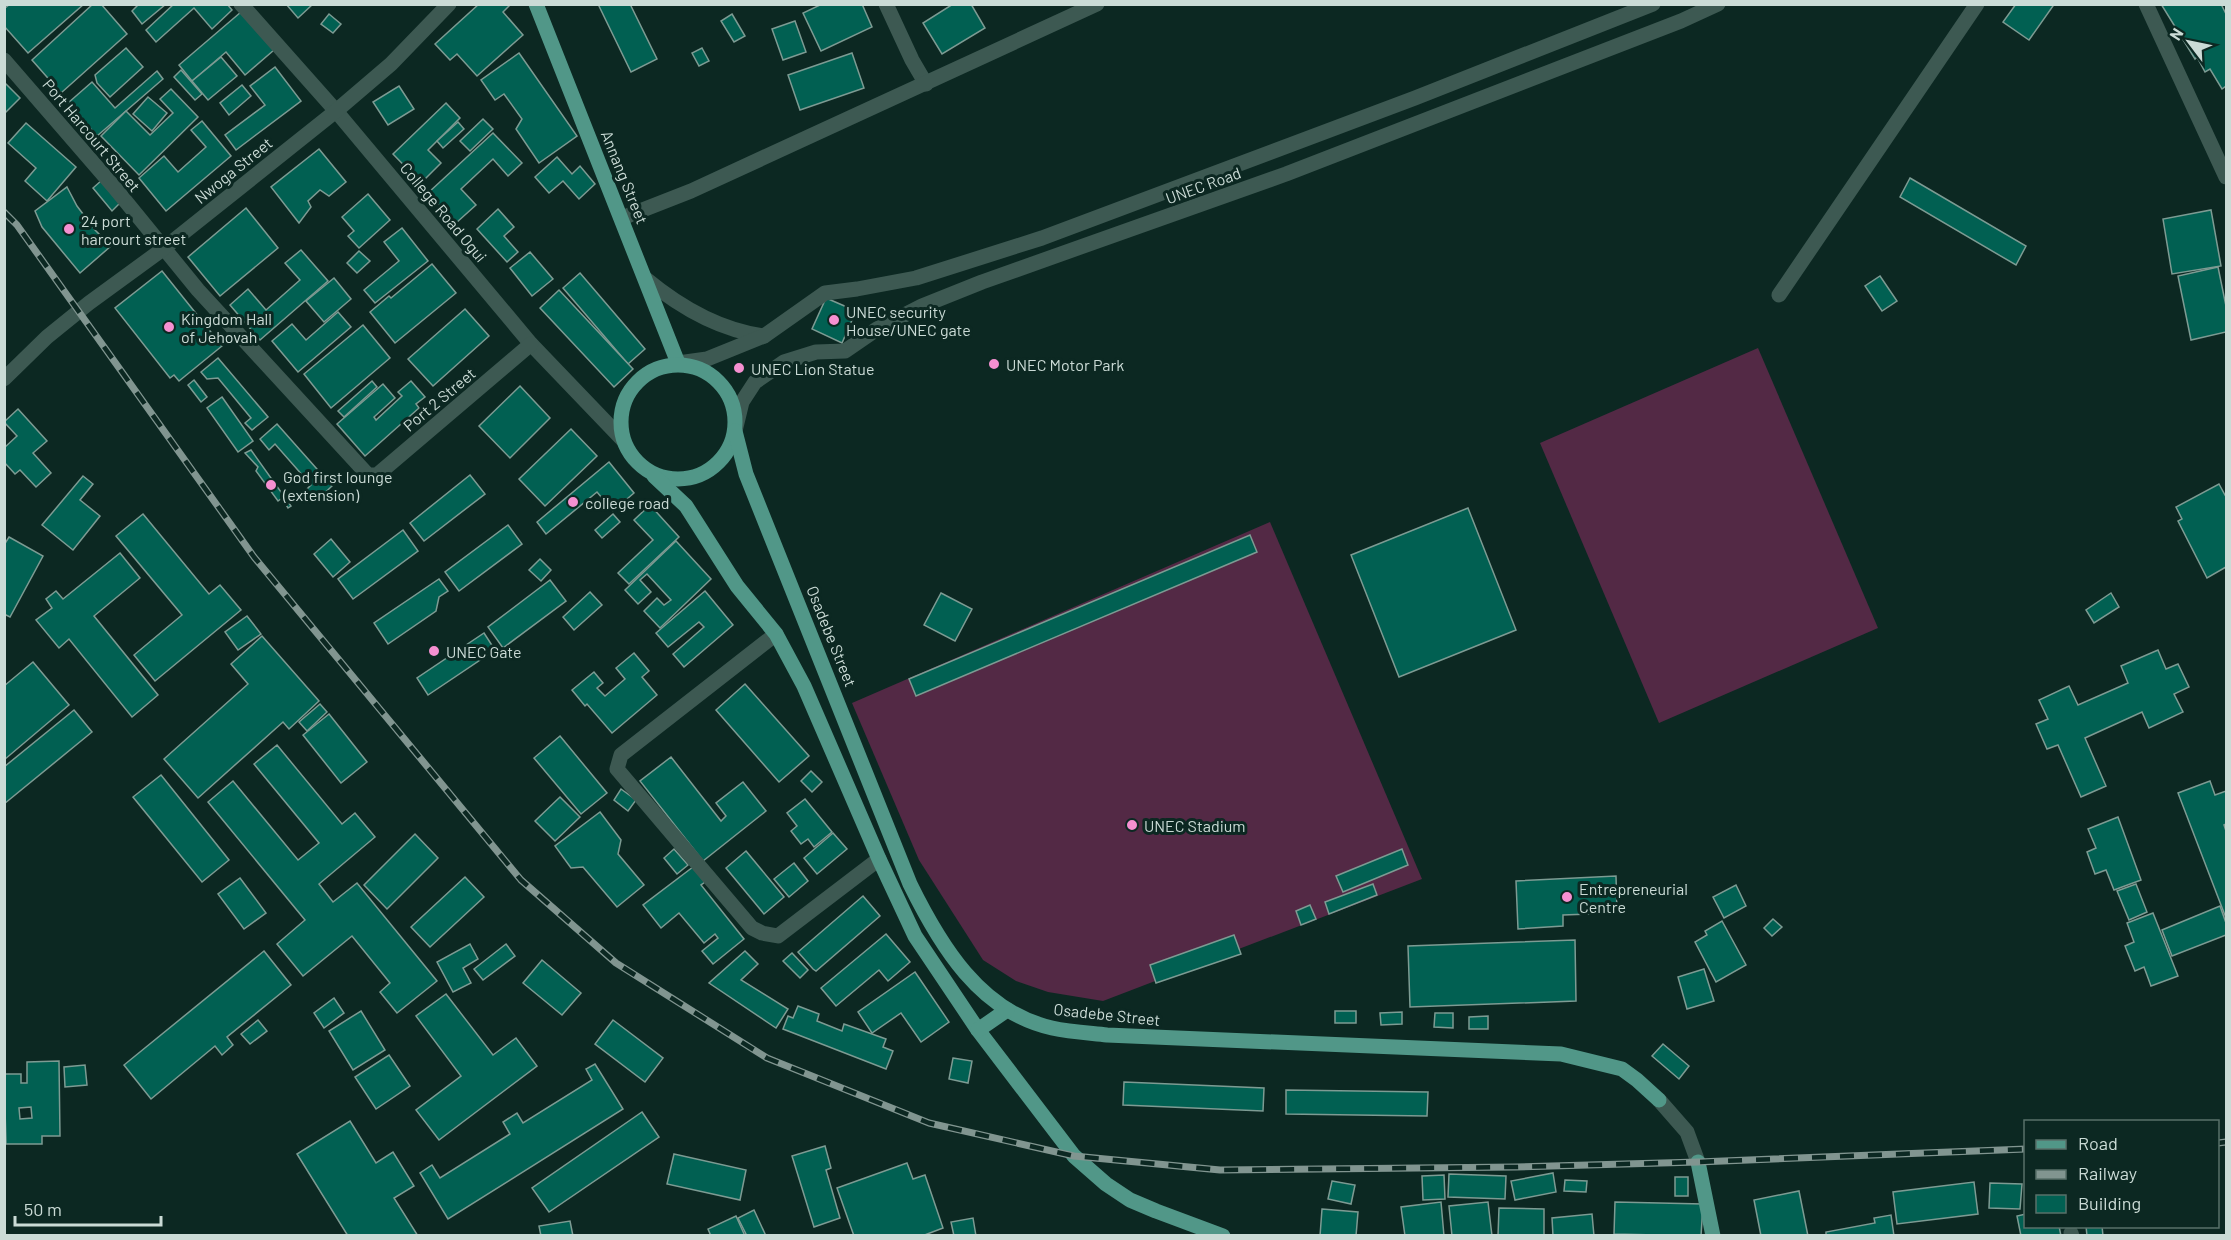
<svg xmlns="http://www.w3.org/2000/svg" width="2231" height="1240" font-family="Barlow,sans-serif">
<rect width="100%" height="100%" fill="#0c2822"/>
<!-- pitch -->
<g fill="#532945">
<path d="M1758 348 1878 628 1659 723 1540 443Z"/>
<path d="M1270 522 1422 879 1103 1001 1048 992 1016 981 983 960 919 860 852 703Z"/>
</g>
<!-- building -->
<g fill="#016052" stroke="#7d9b93" stroke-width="1.5" fill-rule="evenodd">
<path d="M10 4H84L28 53 4 26V9Z"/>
<path d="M93 4H101L127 34 61 93 32 60Z"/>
<path d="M139 4H166L142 24 132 11Z"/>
<path d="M174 4H227L232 10 212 29 194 8 156 42 146 30Z"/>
<path d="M286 4H313L298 18Z"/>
<path d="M479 4H511L503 12 523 35 477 76 457 54 450 60 435 44Z"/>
<path d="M598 4H630L657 59 631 72Z"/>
<path d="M822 4H862L872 27 821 51 803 13Z"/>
<path d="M953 4H971L985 28 942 54 923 23Z"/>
<path d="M2016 4H2050L2053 6 2029 40 2003 22Z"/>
<path d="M2161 4H2221L2226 14V86L2222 89 2210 69 2205 72 2197 57 2195 59Z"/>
<path d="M241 12 274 50 245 75 226 52 192 81 179 65Z"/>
<path d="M329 14 341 24 333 33 321 24Z"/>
<path d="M732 14 745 36 734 42 721 21Z"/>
<path d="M795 21 806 52 783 60 772 29Z"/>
<path d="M126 48 143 67 110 97 97 83 95 75Z"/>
<path d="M702 48 709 61 699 66 692 53Z"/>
<path d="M519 53 577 136 539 163 516 129 522 119 504 94 495 100 481 80Z"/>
<path d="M852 53 864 88 800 110 788 75Z"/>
<path d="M221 57 237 76 208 100 192 81Z"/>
<path d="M275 67 301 101 236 150 225 135 265 105 250 86Z"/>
<path d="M181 70 202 94 195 100 174 77Z"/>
<path d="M157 71 163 79 97 136 68 103 92 82 115 108Z"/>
<path d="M4 82 20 98 4 114Z"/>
<path d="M242 85 251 96 229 115 220 103Z"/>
<path d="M399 86 414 109 388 125 373 102Z"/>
<path d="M171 89 198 117 139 175 101 136 126 111 150 135 173 113 160 99Z"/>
<path d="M148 97 167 113 152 131 133 114Z"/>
<path d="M446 103 460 118 428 150 441 163 421 183 393 154Z"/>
<path d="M483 119 493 129 470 151 460 141Z"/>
<path d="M202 121 231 156 166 211 139 178 164 156 178 172 206 147 191 130Z"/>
<path d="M458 122 464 129 443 148 437 141Z"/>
<path d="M26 123 76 167 47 201 25 181 36 168 8 143Z"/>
<path d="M493 133 522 163 508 176 493 159 461 189 476 205 456 223 428 193Z"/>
<path d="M319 149 346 182 329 196 320 190 308 201 311 207 299 223 271 187Z"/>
<path d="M557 157 572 174 580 166 595 184 579 199 563 181 549 193 535 177Z"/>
<path d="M1910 178 2026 246 2016 265 1900 197Z"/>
<path d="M102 180 121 202 112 211 93 188Z"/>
<path d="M67 187 77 206 95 230 111 246 80 273 42 227 35 211Z"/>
<path d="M368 194 390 220 359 248 348 236 354 231 342 217Z"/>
<path d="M246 208 278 248 220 296 188 257Z"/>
<path d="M498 209 514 227 504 236 518 252 507 262 477 229Z"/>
<path d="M2211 210 2221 266 2172 274 2163 219Z"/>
<path d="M402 228 428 261 375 303 364 290 399 261 384 242Z"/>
<path d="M301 250 328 281 260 340 230 305 248 289 266 310 300 280 285 263Z"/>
<path d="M359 251 370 261 357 273 347 263Z"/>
<path d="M530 252 553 279 532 296 510 268Z"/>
<path d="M432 264 456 293 395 343 370 312 389 296 391 298Z"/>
<path d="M2218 267 2226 306V332L2191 340 2178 276Z"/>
<path d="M162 271 222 346 179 381 174 375 170 378 115 308Z"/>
<path d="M580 273 645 349 628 364 563 288Z"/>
<path d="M1880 276 1897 301 1882 311 1865 286Z"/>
<path d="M334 278 351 299 324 322 306 301Z"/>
<path d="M559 290 633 369 614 387 540 308Z"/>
<path d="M826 298 856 311 842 343 812 329Z"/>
<path d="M465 309 489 336 433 386 408 359Z"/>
<path d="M338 312 351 327 298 372 272 341 292 324 306 340Z"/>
<path d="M363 325 390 358 331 408 304 374Z"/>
<path d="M218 358 268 417 252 430 245 423 251 418 218 378 207 379 201 372Z"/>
<path d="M194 380 207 397 201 402 188 385Z"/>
<path d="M372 381 377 387 344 417 338 411Z"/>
<path d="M411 381 425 397 416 404 419 408 365 456 337 424 383 384 395 398 374 417 376 420 402 396 398 392Z"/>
<path d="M520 386 550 418 510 458 479 426Z"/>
<path d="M222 397 253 441 238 452 207 408Z"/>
<path d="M18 409 47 441 33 453 51 473 36 487 20 470 15 474 4 462V448L17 436 4 422Z"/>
<path d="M277 424 332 486 315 502 305 491 311 485 275 444 269 450 260 439Z"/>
<path d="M571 429 597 456 545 506 519 479Z"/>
<path d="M251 450 291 506 288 508 282 498 278 501 256 471 258 467 245 453Z"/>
<path d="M609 462 634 493 613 511 597 492 546 534 537 522Z"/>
<path d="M470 475 485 494 424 541 410 523Z"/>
<path d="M83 476 93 484 80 500 100 516 73 550 42 525Z"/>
<path d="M2219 484 2225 495 2226 494V567L2207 578 2178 521 2182 519 2176 507Z"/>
<path d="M650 505 679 537 629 584 618 573 653 540 634 520Z"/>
<path d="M1468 508 1516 630 1399 677 1351 555Z"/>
<path d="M143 514 209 594 220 585 241 610 155 681 134 655 182 615 116 536Z"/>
<path d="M613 514 620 522 602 538 595 530Z"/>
<path d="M508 525 522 544 459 591 445 572Z"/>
<path d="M403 530 418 551 353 599 338 579Z"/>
<path d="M1250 535 1257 552 916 696 909 679Z"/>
<path d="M9 537 43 556 10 617 4 614V545Z"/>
<path d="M331 539 350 562 333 577 314 554Z"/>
<path d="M676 541 711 579 660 628 644 611 657 598 664 605 671 600 647 574 640 580 651 592 638 604 625 590Z"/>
<path d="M120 553 140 578 94 616 158 695 132 717 69 639 59 648 36 620 52 608 46 599 56 591 63 599Z"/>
<path d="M540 559 551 570 541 581 529 570Z"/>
<path d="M439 579 448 591 439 597 436 611 388 644 374 623Z"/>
<path d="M550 580 566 601 503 648 488 627Z"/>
<path d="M705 591 733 625 684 667 673 654 704 627 699 622 668 647 656 633Z"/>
<path d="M590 592 602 605 574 630 563 617Z"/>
<path d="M941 593 972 609 955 641 924 625Z"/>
<path d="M2111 593 2119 607 2094 623 2086 610Z"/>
<path d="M247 616 261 634 238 650 225 632Z"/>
<path d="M484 633 495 650 428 695 417 678Z"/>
<path d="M262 636 319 701 289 729 283 722 198 798 164 759 248 684 231 664Z"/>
<path d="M2158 650 2166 669 2178 664 2189 687 2174 694 2183 712 2149 728 2142 712 2085 738 2106 786 2081 797 2058 745 2047 749 2036 724 2048 719 2039 700 2069 686 2078 705 2128 683 2121 666Z"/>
<path d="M634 653 649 671 642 677 657 695 612 733 587 704 585 706 572 690 594 672 603 683 597 688 605 696 625 679 616 668Z"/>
<path d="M33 662 69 705 4 760V686Z"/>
<path d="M745 684 809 756 779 782 716 710Z"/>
<path d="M320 704 327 712 307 731 299 722Z"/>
<path d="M74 710 92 732 4 804V767Z"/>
<path d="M329 714 367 762 341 783 303 735Z"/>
<path d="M560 736 607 793 581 814 534 758Z"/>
<path d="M277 745 342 824 355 813 375 837 319 884 333 902 357 883 437 981 397 1013 380 992 390 983 352 936 303 976 277 944 305 920 208 802 233 781 298 860 319 843 254 764Z"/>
<path d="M671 757 721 821 726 816 716 803 743 782 766 811 703 861 640 781Z"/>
<path d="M811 771 822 782 812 792 801 781Z"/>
<path d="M161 775 229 860 202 882 133 797Z"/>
<path d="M2210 781 2215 795 2226 791V824L2224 825 2226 831V918L2178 793Z"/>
<path d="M621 789 636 800 628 811 614 800Z"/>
<path d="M560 797 580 817 555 841 535 821Z"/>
<path d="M805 799 832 832 814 847 808 839 801 844 791 831 797 826 787 813Z"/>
<path d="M600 812 621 840 618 854 644 885 617 907 583 867 571 868 555 846Z"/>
<path d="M2118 817 2141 880 2114 890 2106 870 2095 874 2087 852 2096 848 2088 829Z"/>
<path d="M833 833 847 849 817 874 804 858Z"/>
<path d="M415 834 438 858 387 909 364 885Z"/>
<path d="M674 849 688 865 677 874 664 858Z"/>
<path d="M1402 849 1408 865 1343 892 1336 876Z"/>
<path d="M746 851 784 897 764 914 726 868Z"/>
<path d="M794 863 808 881 789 897 774 879Z"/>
<path d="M693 867 705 882 701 885 744 939 713 964 702 951 718 938 715 934 704 943 679 913 661 928 643 905Z"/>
<path d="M1616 876 1617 913 1563 915V926L1518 929 1516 881Z"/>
<path d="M465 877 484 897 430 947 411 927Z"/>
<path d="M240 878 266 913 244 929 218 894Z"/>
<path d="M1373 884 1377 895 1329 914 1325 902Z"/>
<path d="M2136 884 2147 912 2129 920 2117 891Z"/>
<path d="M1736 885 1746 906 1724 918 1713 897Z"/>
<path d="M863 896 880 916 816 971 813 969 798 952Z"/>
<path d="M1310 905 1316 919 1301 925 1296 911Z"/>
<path d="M2220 906 2226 923V935L2172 956 2162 930Z"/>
<path d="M2153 913 2178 976 2151 986 2144 967 2135 971 2125 946 2134 942 2127 923Z"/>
<path d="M1773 919 1782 927 1772 936 1764 928Z"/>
<path d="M1722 921 1746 965 1716 982 1695 942 1707 935 1705 931Z"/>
<path d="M886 934 910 962 888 981 879 970 836 1006 821 988Z"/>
<path d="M1234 935 1241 954 1156 983 1150 965Z"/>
<path d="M1575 940 1576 1001 1410 1007 1408 946Z"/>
<path d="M470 944 478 959 463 968 471 983 453 992 437 962Z"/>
<path d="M506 944 515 956 483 980 474 969Z"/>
<path d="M264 951 291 985 227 1037 233 1045 222 1055 215 1046 151 1099 124 1065Z"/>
<path d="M745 951 758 964 741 980 788 1009 776 1028 709 983Z"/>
<path d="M792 953 808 970 800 978 783 961Z"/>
<path d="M542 960 581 993 562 1015 523 983Z"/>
<path d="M1704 969 1714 1001 1687 1009 1678 977Z"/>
<path d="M915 972 949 1022 921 1042 901 1013 872 1033 858 1012Z"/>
<path d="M446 994 493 1055 516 1038 537 1066 439 1140 416 1110 461 1076 416 1016Z"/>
<path d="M334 998 344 1013 324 1028 314 1013Z"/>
<path d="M798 1006 819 1014 817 1021 842 1031 844 1024 886 1039 883 1047 893 1051 886 1069 783 1029 788 1016 793 1018Z"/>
<path d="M361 1011 385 1050 353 1070 329 1031Z"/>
<rect x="1335" y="1011" width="21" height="12"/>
<path d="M1402 1012V1024L1381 1025 1380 1013Z"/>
<path d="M1435 1013H1453V1028L1434 1027Z"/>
<path d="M1488 1016V1029H1469V1017Z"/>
<path d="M258 1020 267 1031 250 1044 241 1034Z"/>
<path d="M613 1020 663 1058 645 1082 595 1044Z"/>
<path d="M1663 1044 1689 1066 1679 1079 1652 1056Z"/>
<path d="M389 1055 410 1086 376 1109 355 1077Z"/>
<path d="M953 1058 972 1061 968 1083 949 1079Z"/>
<path d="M59 1061 60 1136H42V1144H6L4 1074H21V1083H27V1062ZM31 1107 32 1118 20 1119 19 1108Z"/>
<path d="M595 1064 623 1109 448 1219 420 1173 432 1165 440 1178 510 1134 503 1122 517 1113 523 1123 592 1080 586 1069Z"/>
<path d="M85 1065 87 1085 65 1087 64 1067Z"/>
<path d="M1124 1082 1264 1088 1263 1111 1123 1105Z"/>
<path d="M1286 1090 1428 1092 1427 1116 1286 1114Z"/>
<path d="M642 1112 659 1137 549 1212 532 1188Z"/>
<path d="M350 1121 376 1163 393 1152 414 1186 394 1198 418 1236H348L297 1154Z"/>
<path d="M825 1146 831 1168 826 1170 840 1218 814 1227 792 1156Z"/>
<path d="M674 1154 746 1170 740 1200 667 1184Z"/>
<path d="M907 1163 913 1179 925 1175 943 1228 922 1236H854L837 1188Z"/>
<path d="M1553 1173 1556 1192 1515 1200 1511 1181Z"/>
<path d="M1449 1174 1506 1176 1505 1199 1448 1197Z"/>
<path d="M1444 1175 1445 1199 1423 1200 1422 1176Z"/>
<rect x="1675" y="1177" width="13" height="19"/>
<path d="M1565 1180 1587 1181 1586 1192 1564 1191Z"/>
<path d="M1332 1181 1355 1185 1351 1204 1328 1199Z"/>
<path d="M1974 1182 1978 1214 1897 1224 1893 1192Z"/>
<path d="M1990 1183 2022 1184 2020 1209 1989 1208Z"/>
<path d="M1799 1191 1808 1236H1761L1754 1200Z"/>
<path d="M1441 1202 1444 1236H1405L1401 1207Z"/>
<path d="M1488 1202 1492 1236H1452L1449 1206Z"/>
<path d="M1615 1202 1703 1204 1701 1236 1614 1234Z"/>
<path d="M1499 1208 1544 1209V1236H1498Z"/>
<path d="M1322 1209 1358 1212 1356 1236H1320Z"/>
<path d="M754 1210 766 1236H747L738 1218Z"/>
<path d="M1592 1214 1594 1236H1553L1552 1218Z"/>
<path d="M2026 1214V1226H2059L2061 1236H2021L2017 1216Z"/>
<path d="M1891 1215 1894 1236H1826V1232L1875 1223 1874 1218Z"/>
<path d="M736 1216 745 1236H711L708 1229Z"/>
<path d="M973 1218 976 1236H954L951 1222Z"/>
<path d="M570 1221 573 1236H541L539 1226Z"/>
<path d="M2086 1226H2102L2103 1236H2087Z"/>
</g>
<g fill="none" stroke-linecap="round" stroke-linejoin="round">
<!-- minor -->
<g stroke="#3d5952" stroke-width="15">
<path d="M241 4 336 111 531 344 623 440"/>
<path d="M886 4 912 60 926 84"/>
<path d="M2146 4 2226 177"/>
<path d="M4 60 114 187 198 290 368 475H377L531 344"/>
<path d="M622 218 691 191 1097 4"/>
<path d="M646 279C681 308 719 330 764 336"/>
<path d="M1779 295 1977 4"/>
<path d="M678 363 707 359 764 336 825 293 857 289 916 278 1042 238 1415 98 1653 4"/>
<path d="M4 379 47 337 89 303 163 249 336 111 391 64 449 4"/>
<path d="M735 431 742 402 755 382 784 362 816 352 845 351 877 329 922 306 982 282 1286 174 1681 21 1718 4"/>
<path d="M776 634 621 755 617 769 752 928 762 933 778 936 879 859"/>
<path d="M1659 1100 1687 1132 1698 1162"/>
<path d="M2071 1233 2072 1236"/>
</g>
<!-- major -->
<g stroke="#519788" stroke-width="15">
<path d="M536 4 678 363"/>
<circle cx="678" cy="422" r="57"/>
<path d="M735 431 746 474 910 884C940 945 980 1012 1052 1028 1070 1032 1089 1033 1107 1035L1561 1054 1622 1069 1637 1080 1659 1100"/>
<path d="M654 476 686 506 737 586 776 634 804 686 879 859 915 936 978 1030 1074 1156 1106 1184 1130 1200 1156 1211 1223 1236"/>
<path d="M978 1030 1007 1010"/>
<path d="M1698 1162 1713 1236"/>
</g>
<defs>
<g id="rail">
<path d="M4 212 17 225 254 557 521 880 616 963 767 1058 929 1123 1074 1156 1220 1170 1516 1167 1698 1162 2026 1149"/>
<path d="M2218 1143 2226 1142"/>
</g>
</defs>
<!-- rail casing -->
<use href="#rail" stroke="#819590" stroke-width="7"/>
<!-- rail -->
<use href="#rail" stroke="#0c2822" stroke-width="4.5" stroke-dasharray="14" stroke-linecap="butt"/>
</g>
<!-- markers -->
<g fill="#f590d1" stroke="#0c2822" stroke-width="2">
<circle cx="69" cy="229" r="6"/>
<circle cx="834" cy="320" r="6"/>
<circle cx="169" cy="327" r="6"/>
<circle cx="994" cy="364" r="6"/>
<circle cx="739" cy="368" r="6"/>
<circle cx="271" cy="485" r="6"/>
<circle cx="573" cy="502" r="6"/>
<circle cx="434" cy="651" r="6"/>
<circle cx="1132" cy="825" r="6"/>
<circle cx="1567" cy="897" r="6"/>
</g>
<g text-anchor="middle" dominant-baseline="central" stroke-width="6" stroke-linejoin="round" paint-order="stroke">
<!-- street labels -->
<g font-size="16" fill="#cbdbd6" stroke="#0c2822">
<text transform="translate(92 135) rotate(50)">Port Harcourt Street</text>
<text transform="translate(233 170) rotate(-39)">Nwoga Street</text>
<text transform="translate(625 177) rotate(68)">Annang Street</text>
<text transform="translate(1203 185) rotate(-20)">UNEC Road</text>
<text transform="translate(444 212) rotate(50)">College Road Ogui</text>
<text transform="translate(439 399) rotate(-40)">Port 2 Street</text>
<text transform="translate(832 636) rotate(68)">Osadebe Street</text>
<text transform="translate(1107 1014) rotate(6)">Osadebe Street</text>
</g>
<!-- poi labels -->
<g font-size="16" fill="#cbdbd6" stroke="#0c2822" text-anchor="start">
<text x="81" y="220">24 port<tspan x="81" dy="18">harcourt street</tspan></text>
<text x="846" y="311">UNEC security<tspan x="846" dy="18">House/UNEC gate</tspan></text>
<text x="181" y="318">Kingdom Hall<tspan x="181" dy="18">of Jehovah</tspan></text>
<text x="1006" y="364">UNEC Motor Park</text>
<text x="751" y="368">UNEC Lion Statue</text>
<text x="283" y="476">God first lounge<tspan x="283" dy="18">(extension)</tspan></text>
<text x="585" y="502">college road</text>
<text x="446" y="651">UNEC Gate</text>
<text x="1144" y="825">UNEC Stadium</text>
<text x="1579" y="888">Entrepreneurial<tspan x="1579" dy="18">Centre</tspan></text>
</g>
</g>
<!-- border -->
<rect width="2231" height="1240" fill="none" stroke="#cbdbd6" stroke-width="12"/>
<!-- legend -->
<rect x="2024" y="1120" width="195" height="108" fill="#0c2822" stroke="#58706a" stroke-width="1.5"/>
<rect x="2036" y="1140" width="30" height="9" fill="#519788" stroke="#58706a" stroke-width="1.5"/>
<text x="2078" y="1150" font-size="18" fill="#cbdbd6">Road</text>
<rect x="2036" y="1170" width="30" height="9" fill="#819590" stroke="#58706a" stroke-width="1.5"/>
<text x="2078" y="1180" font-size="18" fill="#cbdbd6">Railway</text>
<rect x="2036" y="1195" width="30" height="18" fill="#016052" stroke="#58706a" stroke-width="1.5"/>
<text x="2078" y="1210" font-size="18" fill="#cbdbd6">Building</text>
<!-- north arrow -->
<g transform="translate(2189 42) rotate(302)" stroke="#0c2822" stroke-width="4.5" paint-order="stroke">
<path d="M0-4.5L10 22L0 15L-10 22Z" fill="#cbdbd6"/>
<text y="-9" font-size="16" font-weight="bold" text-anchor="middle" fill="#cbdbd6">N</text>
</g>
<!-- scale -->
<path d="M15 1216v9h146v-9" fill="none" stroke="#cbdbd6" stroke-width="3"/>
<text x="24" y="1216" font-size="18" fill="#cbdbd6" stroke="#0c2822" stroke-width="4.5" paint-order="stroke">50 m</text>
</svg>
